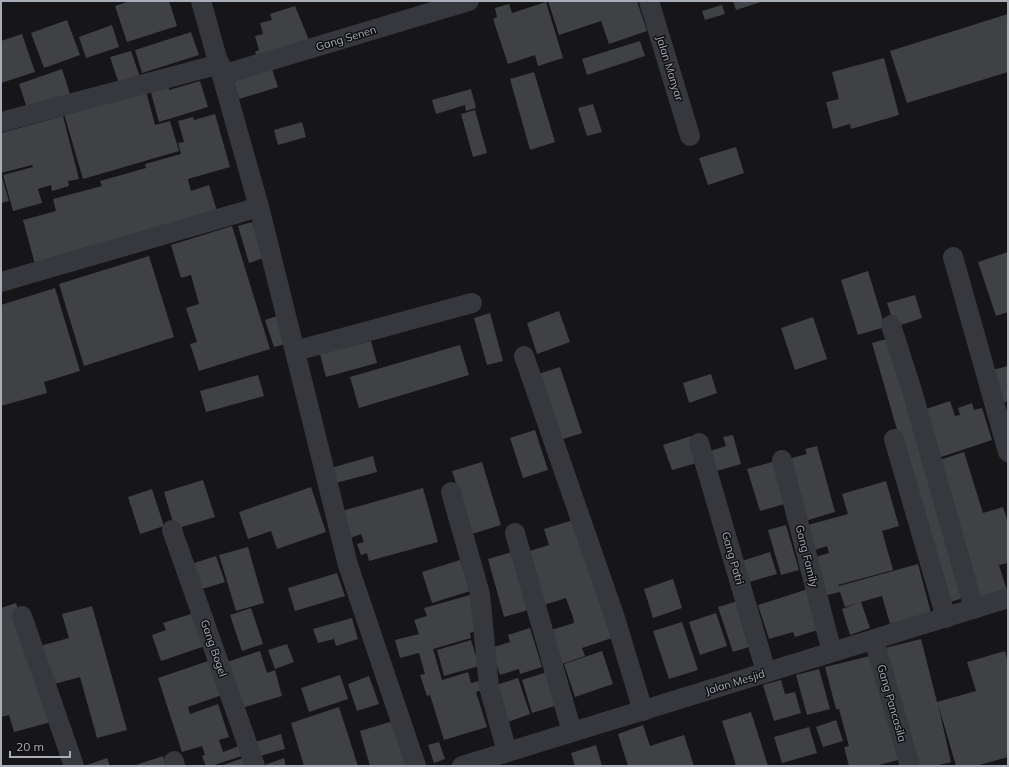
<svg xmlns="http://www.w3.org/2000/svg" width="1009" height="767" font-family="Mulish,sans-serif">
<rect width="100%" height="100%" fill="#161618"/>
<!-- building -->
<g fill="#404145">
<path d="M130 1H169L177 26 127 42 115 6Z"/>
<path d="M548 1H637L647 31 609 44 601 21 559 35Z"/>
<path d="M733 1H764L736 10Z"/>
<path d="M546 2 563 58 538 66 535 55 508 64 493 19 497 17 495 8 509 4 512 13Z"/>
<path d="M722 5 725 14 705 20 702 11Z"/>
<path d="M295 6 309 40 257 56 255 52 259 50 255 36 263 34 260 23 272 20 270 14Z"/>
<path d="M1008 14V72L907 103 890 51Z"/>
<path d="M67 20 80 55 44 68 31 33Z"/>
<path d="M112 25 119 47 86 58 79 37Z"/>
<path d="M191 32 199 55 142 73 135 50Z"/>
<path d="M22 34 35 72 1 83V41Z"/>
<path d="M640 41 645 56 587 75 582 59Z"/>
<path d="M131 51 140 77 119 84 110 57Z"/>
<path d="M884 58 899 115 851 129 850 124 833 129 826 102 839 99 832 72Z"/>
<path d="M270 63 278 87 239 99 232 75Z"/>
<path d="M62 69 70 94 27 108 19 84Z"/>
<path d="M534 72 555 142 530 150 510 79Z"/>
<path d="M200 81 208 107 159 122 150 89 168 84 169 90Z"/>
<path d="M471 89 476 108 466 111 465 105 436 114 432 100Z"/>
<path d="M146 91 155 125 170 121 179 151 83 179 64 114Z"/>
<path d="M593 104 602 132 587 136 578 108Z"/>
<path d="M475 110 487 153 473 157 461 114Z"/>
<path d="M215 114 230 167 188 179 191 191 209 185 217 211 36 268 23 220 56 211 53 199 102 186 100 181 146 168 145 164 181 154 178 143 184 142 178 121 193 117 194 120Z"/>
<path d="M63 116 79 179 68 181 69 186 52 191 51 185 38 189 42 203 13 211 3 175 33 167 32 165 1 173V133Z"/>
<path d="M302 122 306 137 278 145 274 130Z"/>
<path d="M736 147 744 173 708 185 699 158Z"/>
<path d="M1 174 9 201 1 203Z"/>
<path d="M252 222 264 258 249 263 238 226Z"/>
<path d="M232 226 270 349 199 371 190 344 197 342 186 308 199 304 191 275 181 278 171 245Z"/>
<path d="M1008 252V312L996 316 978 262Z"/>
<path d="M149 256 174 337 84 366 59 284Z"/>
<path d="M868 271 885 327 858 335 841 280Z"/>
<path d="M55 288 80 371 44 382 47 393 1 406V305Z"/>
<path d="M915 295 922 318 895 327 887 303Z"/>
<path d="M559 311 570 342 537 354 527 323Z"/>
<path d="M490 313 503 361 487 365 474 318Z"/>
<path d="M277 316 286 344 274 347 265 320Z"/>
<path d="M813 317 827 359 795 370 781 328Z"/>
<path d="M890 338 966 597 947 603 872 343Z"/>
<path d="M371 341 377 363 326 377 320 354Z"/>
<path d="M460 345 469 375 359 408 350 377Z"/>
<path d="M1008 366V401L998 404 989 371Z"/>
<path d="M560 367 582 433 557 441 535 375Z"/>
<path d="M711 374 717 393 689 403 683 383Z"/>
<path d="M258 375 264 396 206 412 200 391Z"/>
<path d="M950 401 955 416 960 415 958 408 972 403 974 410 982 408 992 440 941 457 920 411Z"/>
<path d="M535 430 548 470 523 478 510 438Z"/>
<path d="M733 435 741 464 713 472 707 452 726 446 723 437Z"/>
<path d="M691 436 700 462 672 470 663 445Z"/>
<path d="M817 446 835 512 805 521 788 459 807 454 805 449Z"/>
<path d="M964 452 983 513 1003 507 1008 522V563L999 565 1008 594 977 604 936 461Z"/>
<path d="M373 456 377 472 336 483 331 468Z"/>
<path d="M776 461 788 503 760 511 747 469Z"/>
<path d="M482 462 501 525 472 534 452 471Z"/>
<path d="M203 480 215 517 175 529 164 492Z"/>
<path d="M886 481 899 526 882 531 893 570 838 585 839 586 918 564 931 613 890 624 882 596 861 602 870 628 850 635 842 609 858 603 845 607 840 592 819 597 808 559 829 553 827 546 815 550 808 525 848 514 842 494Z"/>
<path d="M311 487 326 532 277 549 271 531 248 539 239 512Z"/>
<path d="M423 488 438 542 369 561 367 553 361 555 357 544 364 542 361 534 350 538 342 511Z"/>
<path d="M152 489 164 526 140 534 128 497Z"/>
<path d="M573 520 612 638 582 648 585 656 559 665 548 631 574 623 573 617 566 598 541 606 523 553 549 545 544 529Z"/>
<path d="M786 525 799 570 781 575 768 530Z"/>
<path d="M248 547 264 603 236 611 219 555Z"/>
<path d="M515 551 532 609 504 617 488 559Z"/>
<path d="M770 552 777 574 749 582 742 561Z"/>
<path d="M216 556 225 582 196 591 188 565Z"/>
<path d="M460 560 470 591 432 603 422 572Z"/>
<path d="M337 573 345 596 295 611 288 588Z"/>
<path d="M673 579 682 608 653 618 644 589Z"/>
<path d="M808 589 821 629 795 637 793 632 769 639 758 605Z"/>
<path d="M470 595 480 630 470 633 471 638 433 649 442 680 468 672 471 683 483 680 486 689 476 692 487 727 444 740 430 695 427 696 420 675 425 674 419 653 400 658 395 640 419 634 414 620 427 616 424 608Z"/>
<path d="M741 600 755 645 733 652 718 607Z"/>
<path d="M16 603 51 722 14 732 9 715 1 717V608Z"/>
<path d="M92 606 127 730 97 738 80 677 47 686 36 647 69 638 62 614Z"/>
<path d="M251 608 263 644 242 651 230 615Z"/>
<path d="M194 613 205 646 161 661 152 635 166 630 163 623Z"/>
<path d="M716 613 727 646 700 655 689 622Z"/>
<path d="M352 618 358 639 336 646 334 639 318 643 313 629Z"/>
<path d="M682 622 698 670 669 679 653 631Z"/>
<path d="M530 628 542 667 520 674 519 669 500 675 491 648 510 642 508 635Z"/>
<path d="M921 639 937 702 976 691 967 662 1005 651 1008 663V757L976 766H956L938 704 951 762 935 766H914L885 648Z"/>
<path d="M471 640 479 666 444 676 437 650Z"/>
<path d="M287 644 294 662 275 669 268 650Z"/>
<path d="M260 651 267 673 275 670 282 696 238 709 224 663Z"/>
<path d="M602 651 613 684 575 697 564 664Z"/>
<path d="M874 655 902 759 875 766H849L844 747 849 746 839 709H836L825 667Z"/>
<path d="M214 659 225 694 188 707 190 714 218 704 229 737 219 740 223 752 242 745 245 755 211 766H206L202 756 205 755 202 746 182 752 158 678Z"/>
<path d="M819 669 830 709 807 715 796 675Z"/>
<path d="M547 672 558 705 532 713 522 680Z"/>
<path d="M340 675 348 699 309 712 301 688Z"/>
<path d="M369 676 379 704 357 711 348 684Z"/>
<path d="M518 678 530 714 505 723 493 686Z"/>
<path d="M781 680 785 694 795 692 801 713 774 721 763 685Z"/>
<path d="M339 707 358 766H304L291 723Z"/>
<path d="M751 712 763 750 768 766H736L734 759 722 721Z"/>
<path d="M836 720 843 741 823 747 816 727Z"/>
<path d="M393 721 407 766H370L360 731Z"/>
<path d="M643 725 650 746 684 735 694 766H628L618 734Z"/>
<path d="M809 727 817 753 782 763 774 737Z"/>
<path d="M281 734 285 749 256 757 252 743Z"/>
<path d="M439 742 445 759 434 763 428 745Z"/>
<path d="M596 745 602 766H575L571 753Z"/>
<path d="M163 756 166 766H133Z"/>
<path d="M246 757 249 766H220Z"/>
<path d="M107 758 110 766H84Z"/>
<path d="M284 758 286 766H262Z"/>
</g>
<g fill="none" stroke-linecap="round" stroke-linejoin="round">
<!-- minor -->
<g stroke="#37383d" stroke-width="20">
<path d="M201 1 259 207 348 565 416 766"/>
<path d="M649 1 690 136"/>
<path d="M222 75 469 1"/>
<path d="M1 122 220 64"/>
<path d="M953 257 1008 452"/>
<path d="M1 282 259 207"/>
<path d="M891 325 912 391 974 609"/>
<path d="M295 351 472 303"/>
<path d="M524 356 615 618 643 711"/>
<path d="M894 439 946 618"/>
<path d="M699 443 766 672"/>
<path d="M782 460 832 652"/>
<path d="M451 492 480 594 489 687 507 752"/>
<path d="M172 530 255 766"/>
<path d="M515 533 572 732"/>
<path d="M22 616 74 766"/>
<path d="M874 640 910 766"/>
<path d="M174 761 175 766"/>
<path d="M462 766 1008 598"/>
</g>
</g>
<g text-anchor="middle" dominant-baseline="central" stroke-width="3" stroke-linejoin="round" paint-order="stroke">
<!-- street labels -->
<g font-size="11" fill="#a8adb8" stroke="#111113">
<text transform="translate(346 38) rotate(-17)">Gang Senen</text>
<text transform="translate(670 68) rotate(73)">Jalan Manyar</text>
<text transform="translate(807 556) rotate(76)">Gang Family</text>
<text transform="translate(733 558) rotate(74)">Gang Patri</text>
<text transform="translate(214 648) rotate(71)">Gang Bogel</text>
<text transform="translate(735 682) rotate(-17)">Jalan Mesjid</text>
<text transform="translate(892 703) rotate(74)">Gang Pancasila</text>
</g>
</g>
<!-- border -->
<rect width="1009" height="767" fill="none" stroke="#a8adb8" stroke-width="4"/>
<!-- scale -->
<path d="M10 751v6h60v-6" fill="none" stroke="#a8adb8" stroke-width="2"/>
<text x="16" y="751" font-size="12" fill="#a8adb8" stroke="#111113" stroke-width="3" paint-order="stroke">20 m</text>
</svg>
